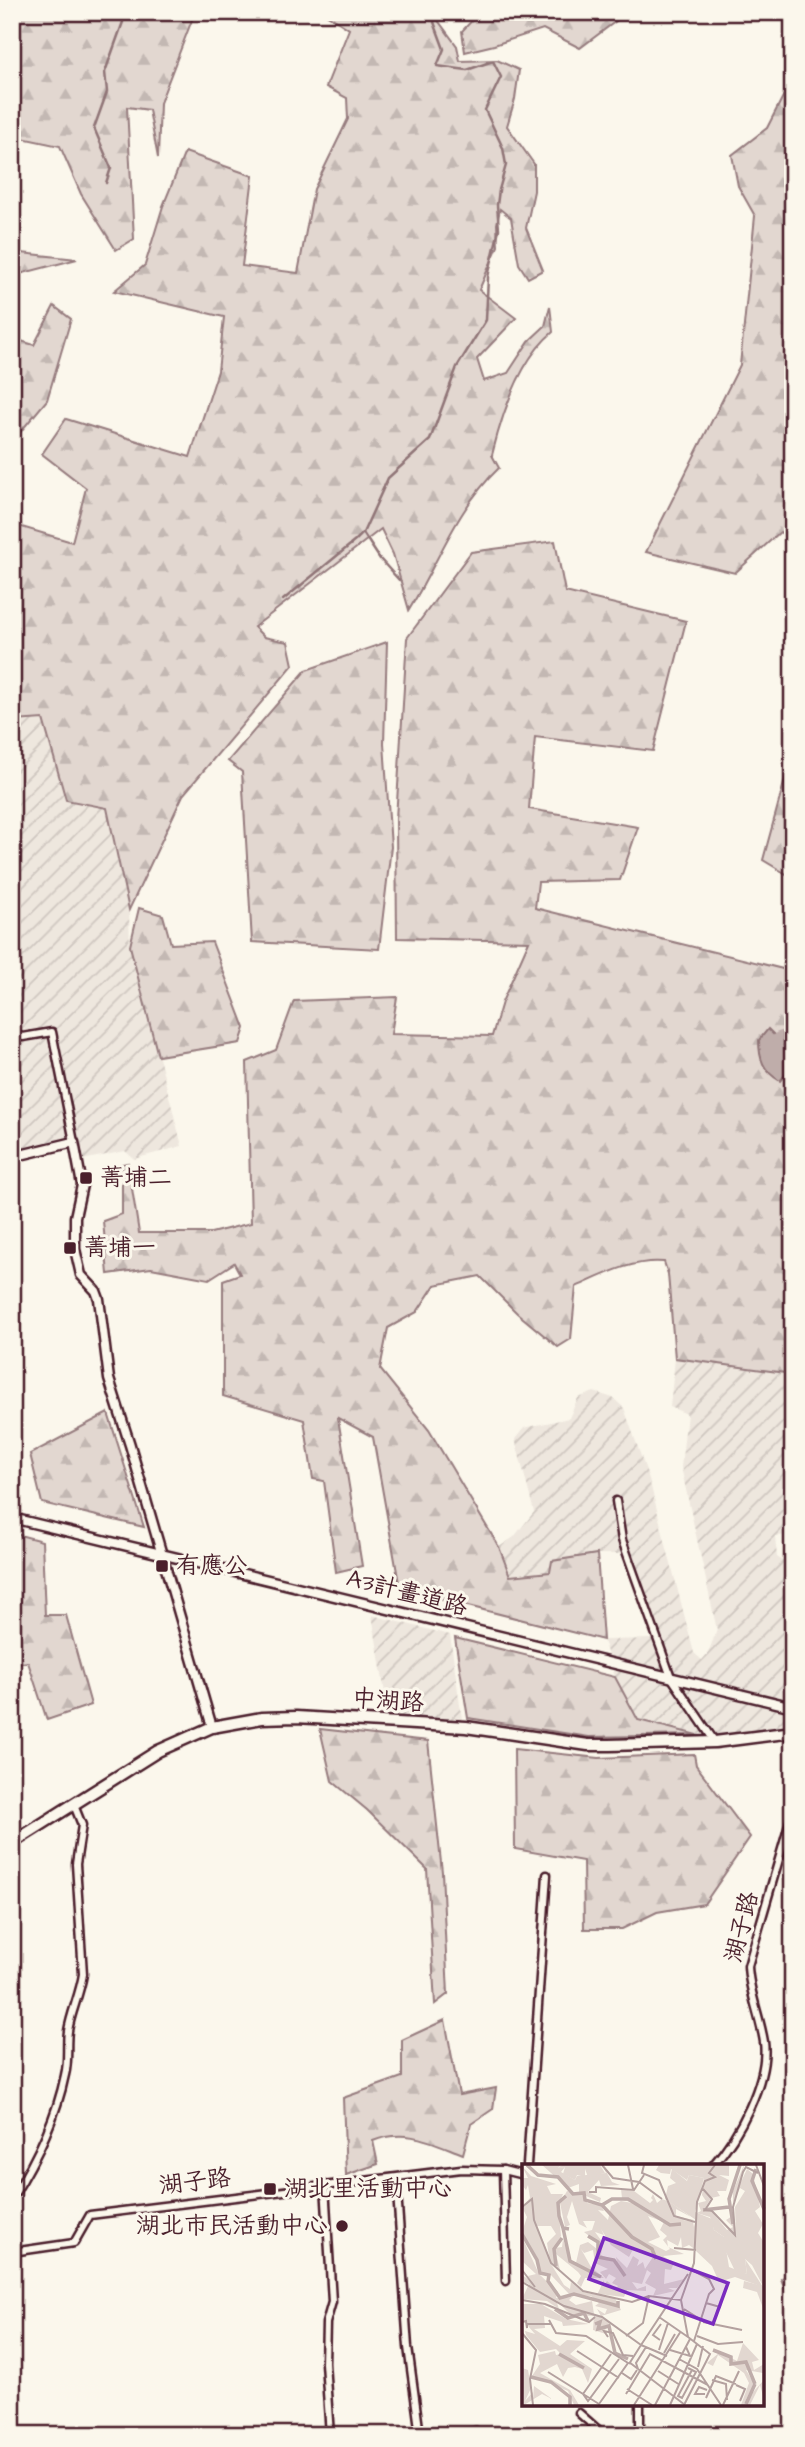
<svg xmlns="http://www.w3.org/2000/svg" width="805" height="2447" font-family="'Architects Daughter','LXGW WenKai TC',sans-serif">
<defs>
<pattern id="industrial-furrows" width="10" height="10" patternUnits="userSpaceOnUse" patternTransform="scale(1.75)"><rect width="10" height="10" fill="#eee7de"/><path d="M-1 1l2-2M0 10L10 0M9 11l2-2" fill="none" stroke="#cec6bf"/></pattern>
<pattern id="grass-dots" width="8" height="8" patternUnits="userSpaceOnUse" patternTransform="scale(1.75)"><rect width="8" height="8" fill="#e2d7d0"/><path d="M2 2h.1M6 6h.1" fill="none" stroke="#c3b8b3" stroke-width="1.8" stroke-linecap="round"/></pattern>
<pattern id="forest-firs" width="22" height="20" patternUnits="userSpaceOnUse" patternTransform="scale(1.75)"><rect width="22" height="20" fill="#e2d7d0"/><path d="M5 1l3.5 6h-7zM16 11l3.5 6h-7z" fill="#c3b8b3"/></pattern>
</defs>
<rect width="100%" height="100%" fill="#fbf7ec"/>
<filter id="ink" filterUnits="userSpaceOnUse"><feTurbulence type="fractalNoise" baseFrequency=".0143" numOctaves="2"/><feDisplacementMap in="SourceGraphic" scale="14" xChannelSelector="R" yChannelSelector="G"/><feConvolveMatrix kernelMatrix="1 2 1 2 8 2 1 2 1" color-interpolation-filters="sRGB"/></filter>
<g filter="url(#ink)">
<!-- industrial -->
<g fill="url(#industrial-furrows)">
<path d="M43 719 66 800 107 808 129 910 130 946 182 1146 134 1159 125 1151 73 1162 68 1140 12 1152V721Z"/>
<path d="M675 1358 793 1374V1535L775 1536 777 1557 786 1563 787 1576 793 1577V1729L710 1745 697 1735 638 1720 615 1677 603 1640 654 1639 623 1554H597L552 1562 551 1572 510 1576 499 1547 514 1537 534 1512 515 1439 524 1428 569 1418 578 1398 594 1392 613 1398 624 1408 649 1479 694 1653 702 1660 708 1653 717 1630 681 1467 687 1414 670 1407Z"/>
<path d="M372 1615 450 1635 462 1719 389 1717Z"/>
</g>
<!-- grass -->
<path fill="url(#grass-dots)" stroke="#967b7e" stroke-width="2" d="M793 2271V2308L781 2279Z"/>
<!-- forest -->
<g fill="url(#forest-firs)" stroke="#967b7e" stroke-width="2">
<path d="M12 12H195L160 103 158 158 149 110 127 107 134 239 116 250 81 194 60 146 12 136Z"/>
<path d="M323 12H442L437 19 457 46 460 61 497 60 519 70 515 99 507 126 534 164V191L526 228 543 270 528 278 519 264 511 218 500 209 497 224 498 246 479 290 516 318 477 359 484 381 508 373 529 341 545 326 550 306 553 332C519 360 502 414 492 455L499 468C456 509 439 561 409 610L393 554 381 529 254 627 264 637 288 642 293 665 183 795 129 910 107 808 66 800 43 719 15 721 12 685V524L72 542 86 488 42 454 66 419 190 457 218 371 224 317 114 291 145 265 163 206 185 152 253 176 242 266 298 273 314 189 348 119 347 98 326 87 349 29Z"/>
<path d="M480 12H623L616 21 580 48 543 29 494 45 465 52 462 31Z"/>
<path d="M793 77V542L780 532 735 573 646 552 740 365 755 216 738 186 732 155 767 128Z"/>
<path d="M12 252 77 259 12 276Z"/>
<path d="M54 306 71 319 47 400 12 442V338L34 345Z"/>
<path d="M555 541 565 592 686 621 653 751 535 737 529 809 638 827 620 880 538 882 535 908 791 971 793 967V1374L675 1358 668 1274 664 1262C633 1259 603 1275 576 1287L571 1339 558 1347 517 1313 480 1276 435 1285 417 1312 388 1328 380 1369 429 1430 499 1547 510 1576 550 1572 552 1561 597 1554 603 1640 400 1589 373 1437 338 1418 362 1566 336 1572 324 1481 313 1479 304 1420 223 1396V1280L240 1274 234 1263 209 1279 151 1268 108 1274 103 1221 122 1214V1164L128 1163 139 1233H211L251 1223 247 1062 276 1050 294 1001 397 997 391 1034 492 1036 502 1002 529 941 397 938 396 819 407 638 471 552Z"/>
<path d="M387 642 384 743 391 847 379 949 252 942 242 772 228 761 306 670Z"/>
<path d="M793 750V878L763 860Z"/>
<path d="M139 908 163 915 171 944 212 942 245 1028 240 1043 158 1056 130 946Z"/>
<path d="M108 1413 144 1527 42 1503 30 1454Z"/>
<path d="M12 1533 42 1541 45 1615H66L91 1705 47 1720 28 1662 12 1664Z"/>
<path d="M455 1638 615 1677 638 1720 697 1735 589 1737 468 1718Z"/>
<path d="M320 1729 428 1741 442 1872 448 1994 435 2004 427 1869 367 1810 332 1781Z"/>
<path d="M514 1749 599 1758 694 1754 696 1765 750 1837 704 1904 657 1912 622 1929H584L583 1861 515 1849Z"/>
<path d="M445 2020 459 2095 496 2088 493 2109 471 2124 463 2154C431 2142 407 2128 373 2141L378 2164 346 2175 343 2098 402 2077V2040Z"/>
</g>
<!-- water -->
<path fill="#bfadaa" stroke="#907477" stroke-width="2" d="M768 1029 786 1047 791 1068 780 1081C763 1071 759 1059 759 1040Z"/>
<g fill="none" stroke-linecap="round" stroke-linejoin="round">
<!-- stream -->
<g stroke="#907477" stroke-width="2.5">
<path d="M106 183 111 168 94 128 107 92 105 72 123 22 119 12"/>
<path d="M363 533 380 559 399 580"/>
<path d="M283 600 355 541 363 533 388 478 430 440 457 367 486 320 488 277 499 229 497 205 499 190 506 165 503 148 485 110 501 77 493 61 467 70 437 66 444 49 434 22 440 12"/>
</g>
<!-- river -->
<path stroke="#bfadaa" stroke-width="14" d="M779 1039 793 1034"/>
<defs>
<g id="minor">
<path d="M12 1034 23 1037 52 1032 74 1142"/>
<path d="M616 1501 622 1540 671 1677 715 1742"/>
<path d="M527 2165 547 1875"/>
<path d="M713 2165C738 2137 769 2080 764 2042 760 2016 749 1992 748 1966L793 1811"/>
<path d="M503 2170 506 2281"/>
<path d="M396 2178 408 2347 420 2435"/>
<path d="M325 2185 332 2302 326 2323 325 2363 330 2435"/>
<path d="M12 2198C36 2160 56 2119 65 2075 69 2060 66 2046 68 2031 71 2012 80 1994 83 1974L76 1864 82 1825 74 1805"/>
<path d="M12 2252 74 2243 90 2215 461 2169 503 2170 523 2175"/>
<path d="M579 2413 604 2435"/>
<path d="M453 2435 476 2431"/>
<path d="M640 2435V2403"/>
</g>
<g id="tertiary">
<path d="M12 1157 74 1142 82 1185 75 1217V1249L81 1275 96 1291 99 1299 109 1379 130 1445 212 1727"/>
<path d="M12 1518 793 1707"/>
</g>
<path id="secondary" d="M12 1843 158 1751 212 1727 262 1718 296 1717 466 1727 588 1745H610L715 1742 793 1732"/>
</defs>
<!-- minor casing -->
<use href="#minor" stroke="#4a1f2b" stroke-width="11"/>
<!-- tertiary casing -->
<use href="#tertiary" stroke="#4a1f2b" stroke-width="13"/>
<!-- secondary casing -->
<use href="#secondary" stroke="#4a1f2b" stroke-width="15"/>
<!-- minor -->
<use href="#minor" stroke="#fbf7ec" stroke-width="6"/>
<!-- tertiary -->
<use href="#tertiary" stroke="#fbf7ec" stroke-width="8"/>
<!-- secondary -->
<use href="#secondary" stroke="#fbf7ec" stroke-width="10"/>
</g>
</g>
<!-- markers -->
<g fill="#4a1f2b" stroke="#fbf7ec" stroke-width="2.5">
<rect x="79" y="1171" width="14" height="14" rx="3.5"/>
<rect x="63" y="1241" width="14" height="14" rx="3.5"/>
<rect x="155" y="1559" width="14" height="14" rx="3.5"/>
<rect x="263" y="2182" width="14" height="14" rx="3.5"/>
<circle cx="342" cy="2226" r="7"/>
</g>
<g text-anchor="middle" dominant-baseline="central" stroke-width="6" stroke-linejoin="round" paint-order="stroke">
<!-- poi labels -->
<g font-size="24" fill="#4a1f2b" stroke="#fbf7ec" text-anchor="start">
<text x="100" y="1178">菁埔二</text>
<text x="84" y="1248">菁埔一</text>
<text x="176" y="1566">有應公</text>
<text x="284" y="2189">湖北里活動中心</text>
<text x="328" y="2226" text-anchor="end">湖北市民活動中心</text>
</g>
<!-- street labels -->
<g font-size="24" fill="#4a1f2b" stroke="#fbf7ec">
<text transform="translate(407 1593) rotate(14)">A3計畫道路</text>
<text transform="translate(388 1701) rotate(4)">中湖路</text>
<text transform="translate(742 1927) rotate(-76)">湖子路</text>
<text transform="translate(195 2182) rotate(-7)">湖子路</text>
</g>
</g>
<!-- overview -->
<g transform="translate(522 2164)">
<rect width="242" height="242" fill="#fbf7ec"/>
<path d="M150 5 165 17 167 11 182 14 173 48 190 55 192 66 202 73 207 103 225 110 223 95 241 123 213 113 197 118 190 102 174 87V56L143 35 146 22 154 19 148 14Z" fill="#e2d7d0"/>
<path d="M20 1H39L36 4 43 3 39 8 53 16 55 12 84 9 81 2 90 18 98 21 79 22 77 16 66 28 79 34 78 38 57 29V20L46 24ZM137 1H207V12L197 11 207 16 204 27H195L198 32 189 34 182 46 190 48 205 66 211 63 204 56 212 51 214 70 213 43 223 27 218 24 211 39V27L222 1 219 18 225 5 231 10 238 43 233 47 241 60 236 69 241 77V144L235 128 221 124 222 117 241 122 230 101 223 95 225 110 213 107 202 84V73L192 66 188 53 175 49 179 47 176 39 184 37 180 31 182 14 167 11 165 16 149 5 148 10 139 9 134 6ZM0 2 9 12 34 20 25 22 29 30H41L36 41 39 72 33 84 40 83 41 75 49 99H54L58 81 66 78 75 85 76 79 62 68 70 66 73 57H61L65 64 57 60 50 37 45 53 48 61 43 63 38 39 45 27 62 30 65 39 79 41 82 47 76 46 86 56 89 42 99 37 116 40 93 34H100L99 25 112 27 128 39 131 36 129 34 131 30 135 39 140 35 148 38 169 53 154 45V52L172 56H161L171 58 172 63 174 56V86L167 81 160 84 159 73 156 82 145 76 146 83 162 90 141 92 152 99 149 106 143 105 142 120 162 115 155 124H146L153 127 131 132 134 125 123 119 129 109 125 106 120 120 110 118 115 125 124 122V127L105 126 102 133 77 130 93 134 99 146 79 152 75 145 83 150 85 145 73 142 77 139 69 132 48 131 28 110 18 109 15 93 0 68 5 53 0 43 8 34 6 21 4 26 0 21V14H6ZM126 52 142 58 138 66 145 72 141 76 148 85 144 87 126 78 138 73ZM15 62H29L34 70 25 79 27 92ZM79 65 89 81 107 93 112 83 131 93 123 105 121 98 115 102 117 96 111 92 105 104 94 93 95 98 79 91 81 79 73 68 82 71ZM59 85 62 89 71 86 73 99 86 105 78 108 84 115 87 110 94 114 90 119 96 122 94 125 85 117 82 121V116L75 131 61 128 49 118 48 125 42 121 29 100 38 106 34 90 56 108 59 112 55 119 59 123 63 114H82L69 103ZM0 73 17 110 36 128 34 134 50 133 47 136 54 141 70 137 72 150 89 159 82 167 91 179 84 170 71 166 72 152 49 151 34 136 37 145 25 137 0 135 7 120 0 118V111L10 118 6 112 14 110 0 97ZM0 140H19L44 155 67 160 41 162 40 158 22 152 23 164 12 165 38 182 45 176 63 177 48 190 70 205 66 219 60 205 53 203 46 204 41 213 35 200 18 209 48 226 57 241H52L46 227 10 212 18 200 16 191 33 187 34 191 39 190 34 185 18 188 4 171 3 167 13 170 0 155ZM221 179 237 196 230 198 232 206 242 200 241 209 224 206 232 219 224 236 241 217V232L238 221 228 241H219L227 219 222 209 196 191 191 202 185 199 198 188 215 197ZM0 204 6 206 9 224 3 237 11 228V234L12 222 30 235 20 230 2 241Z" fill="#e2d7d0" fill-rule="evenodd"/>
<path d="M40 1H78L83 9 66 13 63 5V13L55 11 53 16 41 10 43 3 36 4Z" fill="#e2d7d0"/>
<path fill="none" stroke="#bfadaa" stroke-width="3.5" d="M5 1 16 11 36 13 51 30 62 29 63 36 80 41 110 73 130 85 134 95M234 5 230 17 242 45M44 32 36 39 37 52 41 64 47 65M80 41 90 35H106L148 61 159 60M181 46 207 43M211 60 207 35 218 1M41 64 48 97 79 113M0 70 15 96 18 109 27 111 26 117 38 134 52 130 96 142V137M66 72 76 78V93L92 96 103 112M34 102 32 85 40 74M33 145 46 154 62 149 66 157M73 160 78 158 76 165 87 162 93 189 106 195M191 186 209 193V200L224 198 233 220M37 190 62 204M9 213 29 218 48 233V241M224 240 233 220"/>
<path fill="none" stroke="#b4a19f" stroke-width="2" d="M80 1 91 14 117 18 140 35M106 1 111 25M122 1 120 9 137 16 152 52 173 58M234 1 242 22M181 25 190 35 183 46 190 47 213 71 211 43 221 8 224 3 236 9M67 28H74V23L112 26 122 11M0 43 10 35 12 56 29 99 61 127 110 138 127 132M152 84 174 86M0 106 13 123M170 106 187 115 192 125 187 130 172 177M0 118 42 142 80 153 119 181 107 200M0 136 23 140 67 158 73 153M184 139 198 143 199 136M162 145 181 157M137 153 166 173M0 158 4 157 5 164V160H29M181 158 220 166M0 169 14 186 8 215 11 241M104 172 121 159 127 132 159 136M175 172 196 180 221 178M86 173 82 167 91 169 101 191 111 192M138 176 131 171 139 160M137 186 146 159M148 186 168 192 164 183M55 187 97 214M142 189 153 170M145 192 119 181 166 110M157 195 175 205 199 241M107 198 163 241M176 203 181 182M166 204 174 208 160 234 156 232 170 206M116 205 114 199 124 183M136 207 158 221M26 208 77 240 106 199 64 172 34 169 27 156M100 209 109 215 115 206M190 216 204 220 205 236M214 221 223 225 218 237M105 225 130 241M61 230 66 237 97 195M61 230 89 190M104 230 128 190 186 221M183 230H173L177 223 185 226M184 234 194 212 214 220M112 241 159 167M133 241 168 175M148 241 175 180M162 241 188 190 166 173 159 136 172 99 175 38 183 17 193 13 187 9 193 1M201 241 217 207"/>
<path fill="#7b2cbf" fill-opacity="0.15" stroke="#7b2cbf" stroke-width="3.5" d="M82 74 206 119 191 160 67 115Z"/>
<rect width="242" height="242" fill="none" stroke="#4a1f2b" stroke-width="3.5"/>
</g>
<!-- margin -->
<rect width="805" height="2447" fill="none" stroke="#fbf7ec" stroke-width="42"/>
<rect x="21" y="21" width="763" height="2405" fill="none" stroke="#4a1f2b" stroke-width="2.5" filter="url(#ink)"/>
</svg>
